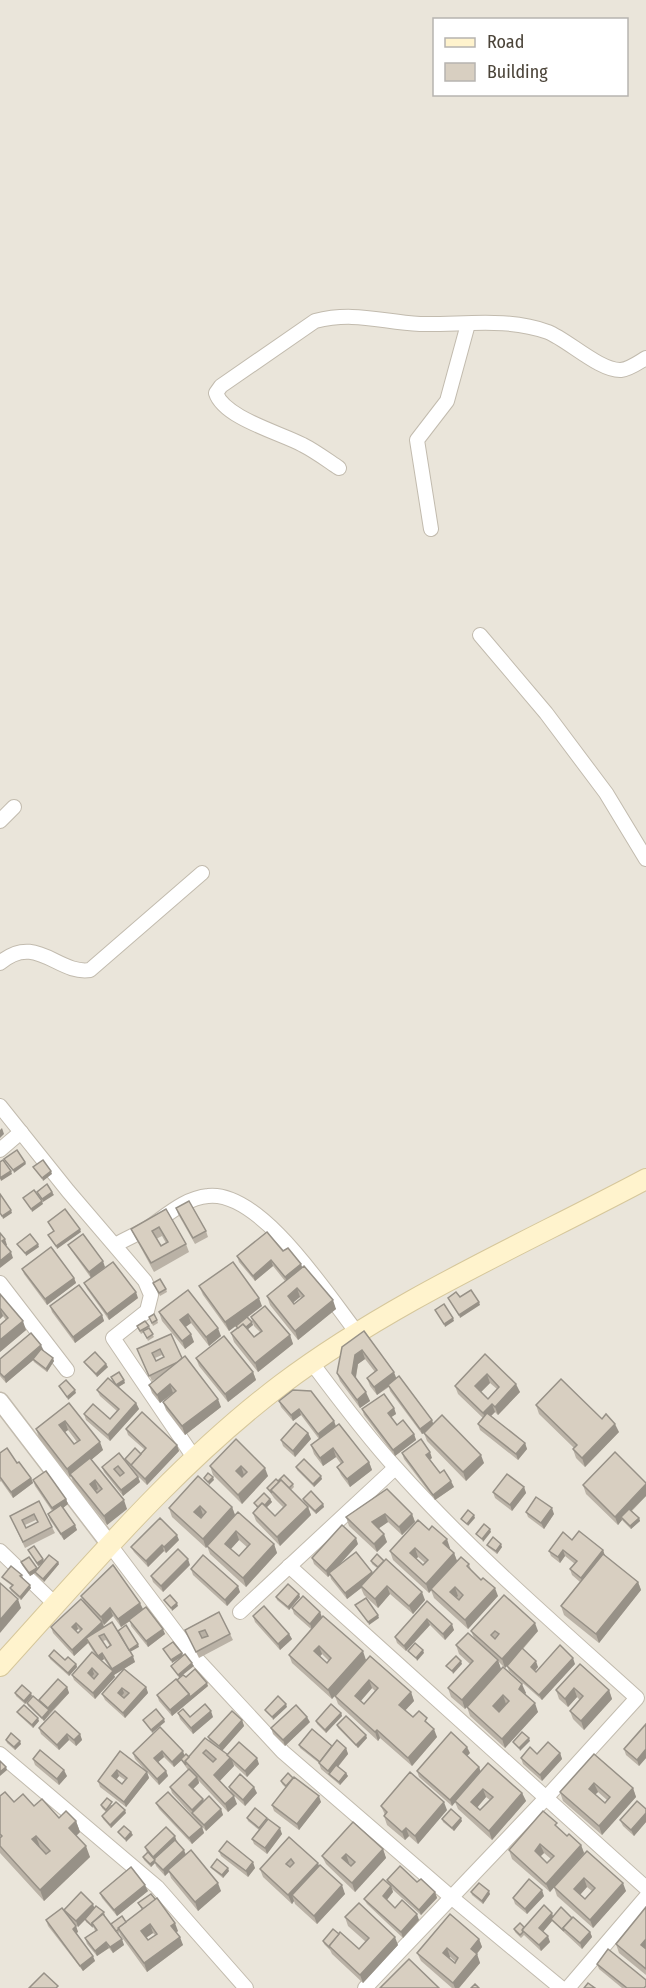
<svg xmlns="http://www.w3.org/2000/svg" width="646" height="1988" font-family="'Fira Sans Condensed',sans-serif">
<rect width="100%" height="100%" fill="#f6f3ec"/>
<!-- residential -->
<path fill="#eae5da" fill-rule="evenodd" d="M0 0H646V1988H0ZM434 20H626V94H434Z"/>
<g fill="none" stroke-linecap="round" stroke-linejoin="round">
<defs>
<g id="minor">
<path d="M339 468C327 460 315 451 303 445 281 433 224 418 216 393L221 386 315 321C355 311 381 322 420 324 463 325 507 317 548 332 568 340 600 371 621 370 630 369 639 362 646 358"/>
<path d="M431 529 417 440 447 401 468 324"/>
<path d="M480 635 546 713 606 793 646 859"/>
<path d="M0 821 14 807"/>
<path d="M0 963C36 932 58 975 90 970L202 873"/>
<path d="M0 1106 68 1191 145 1281 151 1295 147 1311 113 1338 195 1459"/>
<path d="M0 1150 21 1132"/>
<path d="M115 1245C126 1239 137 1234 148 1228 166 1216 185 1198 208 1196 261 1190 328 1296 358 1334"/>
<path d="M0 1283 67 1370"/>
<path d="M312 1363C339 1399 365 1434 395 1467 469 1550 554 1623 637 1698L546 1798 365 1988"/>
<path d="M110 1545 193 1655 283 1752 451 1897 561 1988"/>
<path d="M0 1551 56 1605"/>
<path d="M289 1566 646 1888"/>
<path d="M240 1612 395 1468"/>
<path d="M0 1754 157 1887 246 1988"/>
<path d="M568 1988 646 1897"/>
</g>
<path id="tertiary" d="M0 1401 110 1545"/>
<path id="secondary" d="M0 1666C89 1568 176 1464 282 1384 394 1300 524 1244 646 1179"/>
</defs>
<!-- minor casing -->
<use href="#minor" stroke="#c2bbae" stroke-width="16"/>
<!-- tertiary casing -->
<use href="#tertiary" stroke="#c2bbae" stroke-width="19"/>
<!-- secondary casing -->
<use href="#secondary" stroke="#d6c79b" stroke-width="22"/>
<!-- minor -->
<use href="#minor" stroke="#fff" stroke-width="14"/>
<!-- tertiary -->
<use href="#tertiary" stroke="#fff" stroke-width="16"/>
<!-- secondary -->
<use href="#secondary" stroke="#fff3cd" stroke-width="20"/>
</g>
<!-- wall -->
<g fill="#bab2a6" fill-rule="evenodd">
<path d="M176 1208 206 1231 208 1237 195 1244 178 1214Z"/>
<path d="M166 1209 186 1244 189 1252 154 1272 135 1237 131 1229ZM162 1236 166 1243 161 1246 156 1239Z"/>
<path d="M68 1245 105 1267 91 1278 71 1250Z"/>
<path d="M283 1251 301 1264 302 1268 336 1309 298 1340 270 1305 267 1296 285 1281 273 1266 255 1281 239 1262 237 1256ZM300 1297 301 1298 294 1304 293 1303Z"/>
<path d="M22 1269 74 1278 76 1283 47 1305 24 1274Z"/>
<path d="M84 1283 138 1298 109 1320 87 1289Z"/>
<path d="M153 1283 166 1289 167 1292 160 1296Z"/>
<path d="M199 1286 262 1306 248 1317 253 1325 248 1329 254 1337 260 1332 254 1326 251 1317 290 1335 293 1344 258 1372 234 1342 231 1333 237 1328 236 1326 242 1321 229 1331 203 1295Z"/>
<path d="M188 1290 221 1336 209 1346 191 1323 185 1327 194 1342 185 1349 162 1321 159 1312Z"/>
<path d="M0 1294 26 1330 0 1352V1325L6 1320 3 1316 0 1319Z"/>
<path d="M50 1306 102 1315 104 1321 75 1343 52 1312Z"/>
<path d="M149 1317 157 1320 158 1323 153 1326Z"/>
<path d="M145 1321 154 1337 148 1341 144 1332 141 1334 137 1326Z"/>
<path d="M364 1331 396 1378 433 1424 484 1463 466 1481 427 1441 424 1433 422 1434 390 1391 389 1387 377 1395 370 1386 367 1378 375 1372 365 1359 358 1364 356 1378 370 1401 360 1408 340 1381 337 1373Z"/>
<path d="M171 1334 182 1358 221 1407 185 1435 166 1410 163 1402 173 1393 160 1403 152 1393 149 1385 156 1379 152 1381 137 1349ZM162 1355 164 1358 156 1361 155 1358Z"/>
<path d="M43 1351 54 1361 47 1372 34 1362 33 1360 6 1383 0 1376V1359Z"/>
<path d="M485 1354 520 1392 498 1415 495 1412 491 1416 525 1443 527 1449 518 1460 480 1430 478 1424 483 1418 458 1394 455 1386ZM490 1383 497 1389 488 1399 481 1392Z"/>
<path d="M196 1358 253 1372 256 1380 228 1402 199 1366Z"/>
<path d="M84 1362 108 1367 97 1377 86 1365Z"/>
<path d="M111 1377 125 1383 118 1387 136 1403 139 1409 110 1441 86 1420 84 1414 110 1419 117 1411 100 1396 97 1390 115 1384Z"/>
<path d="M279 1401 334 1421 336 1426 369 1462 372 1470 350 1487 341 1475 337 1467 341 1464 336 1457 323 1466 314 1454 311 1445 319 1439 301 1415 293 1421 281 1407Z"/>
<path d="M69 1403 103 1450 91 1460 127 1509 107 1525 73 1482 71 1476 70 1477 39 1438 36 1429ZM68 1430 77 1442 74 1444 65 1432Z"/>
<path d="M536 1405 619 1432 585 1467 576 1458 573 1449 574 1448 539 1414Z"/>
<path d="M394 1408 396 1414 391 1417 397 1425 414 1434 416 1440 395 1456 364 1415 362 1409Z"/>
<path d="M126 1429 177 1445 179 1451 147 1485 135 1473 138 1477 140 1482 123 1496 104 1472 102 1467 119 1453 132 1470 131 1467 126 1462 125 1459 141 1454 145 1450 128 1435Z"/>
<path d="M308 1433 311 1439 295 1457 283 1446 281 1440Z"/>
<path d="M236 1439 268 1476 242 1504 213 1475 210 1466Z"/>
<path d="M0 1453 17 1463 31 1478 33 1483 13 1498 1 1481 0 1482Z"/>
<path d="M402 1453 432 1458 430 1459 440 1473 454 1487 435 1500 404 1459Z"/>
<path d="M296 1467 322 1479 314 1487 297 1470Z"/>
<path d="M198 1476 232 1507 235 1515 274 1544 277 1553 246 1587 210 1554 207 1546 206 1548 172 1517 169 1508ZM239 1540 247 1547 239 1556 231 1549Z"/>
<path d="M33 1480 66 1499 68 1504 63 1508 77 1530 64 1540 50 1520 48 1514 52 1511 35 1486Z"/>
<path d="M278 1481 293 1484 294 1487 291 1490 308 1507 311 1515 280 1546 256 1521 253 1513 257 1508 254 1503 270 1499 272 1502 267 1507 275 1516 283 1507 274 1498 267 1488Z"/>
<path d="M583 1485 646 1496 632 1511 639 1518 640 1521 631 1529 622 1520 618 1525 586 1494Z"/>
<path d="M524 1487 526 1493 512 1511 495 1498 493 1492Z"/>
<path d="M387 1489 412 1514 415 1522 402 1535 388 1522 379 1528 387 1542 377 1552 349 1526 346 1517Z"/>
<path d="M303 1499 323 1504 324 1507 316 1514 304 1502Z"/>
<path d="M39 1501 55 1533 25 1548 10 1516ZM36 1520 38 1523 26 1528 25 1525Z"/>
<path d="M526 1512 554 1514 544 1529 528 1517Z"/>
<path d="M418 1520 450 1548 449 1549 454 1553 457 1561 469 1564 471 1570 498 1596 468 1629 434 1598 431 1590 429 1593 393 1560 390 1551ZM418 1557 425 1563 423 1565 416 1559Z"/>
<path d="M179 1540 166 1553 164 1551 148 1567 134 1552 131 1547Z"/>
<path d="M572 1540 603 1550 605 1556 638 1582 641 1590 599 1643 564 1615 561 1606 580 1582 572 1575 570 1569 575 1564 565 1556 560 1563 551 1556 549 1551Z"/>
<path d="M358 1544 338 1566 372 1574 377 1568 372 1564 371 1561 425 1600 413 1614 390 1594 378 1608 364 1595 361 1588 347 1599 331 1579 330 1575 328 1577 314 1564 312 1558Z"/>
<path d="M487 1545 502 1547 497 1554 488 1547Z"/>
<path d="M28 1550 44 1561 59 1564 44 1582 36 1575 35 1573 30 1576 22 1565 21 1562 37 1569 43 1563 38 1566Z"/>
<path d="M190 1565 163 1592 153 1582 151 1576Z"/>
<path d="M191 1569 240 1592 227 1606 193 1575Z"/>
<path d="M22 1575 23 1578 31 1588 21 1600 11 1591 10 1588 12 1586 3 1579 2 1577Z"/>
<path d="M81 1596 143 1609 165 1634 148 1647 131 1626 130 1621 121 1627 113 1616 104 1625 103 1624 104 1627 135 1662 114 1675 115 1677 95 1699 74 1680 72 1675 96 1656 88 1643 74 1656 53 1633 51 1627 84 1602ZM78 1629 81 1631 78 1633 76 1631ZM106 1640 110 1646 107 1648 103 1641ZM104 1659 110 1668 101 1661Z"/>
<path d="M276 1597H300L289 1610 277 1600Z"/>
<path d="M427 1601 454 1630 445 1640 430 1625 406 1651 397 1643 395 1637Z"/>
<path d="M292 1608 320 1612 322 1617 366 1660 332 1699 292 1663 289 1655 311 1629 294 1614ZM322 1654 329 1661 327 1663 320 1656Z"/>
<path d="M219 1612 233 1640 199 1658 185 1630Z"/>
<path d="M253 1616 289 1634 292 1639 280 1650 255 1622Z"/>
<path d="M471 1631H538L523 1649 538 1667 535 1671 536 1672 575 1664 542 1700 509 1671 507 1666 505 1668 498 1661 501 1669 465 1709 451 1697 448 1688 470 1664 459 1654 456 1645 474 1638Z"/>
<path d="M49 1656 65 1660 76 1664 77 1667 69 1676 50 1659Z"/>
<path d="M370 1656 411 1692 414 1701 405 1710 413 1717 429 1725 437 1737 412 1766 380 1738 378 1741 338 1704 335 1696ZM372 1688 376 1692 364 1704 361 1701Z"/>
<path d="M580 1664 609 1690 612 1699 584 1730 573 1719 570 1711 580 1700 577 1697 568 1707 559 1699 556 1690Z"/>
<path d="M503 1667 526 1693 525 1694 538 1712 505 1748 470 1716 467 1707Z"/>
<path d="M124 1669 146 1687 148 1693 125 1718 105 1700 102 1694Z"/>
<path d="M186 1677 208 1686 172 1716 159 1701 157 1695 177 1680Z"/>
<path d="M67 1687 69 1693 44 1721 28 1706 27 1703 40 1702 39 1700Z"/>
<path d="M15 1693 32 1696 25 1704 16 1696Z"/>
<path d="M17 1712 39 1721 33 1728 19 1715Z"/>
<path d="M178 1713 190 1717H213L193 1734 180 1719Z"/>
<path d="M341 1713 342 1716 326 1733 317 1724 316 1721Z"/>
<path d="M242 1720 244 1726 222 1751 227 1755 259 1764 247 1777 233 1764 234 1766 219 1781 237 1804 228 1812 199 1781V1783L193 1789 203 1799 204 1802 221 1809 223 1815 206 1831 172 1793 170 1787 188 1770 181 1760 174 1767 164 1757 158 1762 166 1771 168 1776 159 1785 147 1772 149 1778 126 1807 100 1787 98 1781 120 1751 146 1771 135 1759 133 1753 160 1727 184 1756 189 1757 210 1742 208 1737ZM119 1776 125 1780 122 1784 117 1779Z"/>
<path d="M310 1722 285 1746 273 1734 271 1728Z"/>
<path d="M646 1724V1758L639 1766 626 1755 624 1749Z"/>
<path d="M337 1725 367 1738 358 1748 338 1728Z"/>
<path d="M39 1728 80 1734 82 1740 76 1746 69 1740 59 1750 41 1734Z"/>
<path d="M6 1740 21 1744 15 1750 7 1743Z"/>
<path d="M299 1745 333 1746 346 1748 348 1754 338 1767 348 1776 340 1785 321 1769 319 1763 300 1748Z"/>
<path d="M470 1753 467 1756 479 1767 481 1772 522 1793 526 1801 492 1840 458 1809 455 1802 452 1806 419 1777 417 1771ZM486 1797 490 1800 480 1810 477 1808Z"/>
<path d="M560 1753 562 1759 542 1781 523 1764 521 1758 537 1754Z"/>
<path d="M594 1754 633 1788 636 1797 602 1835 563 1801 560 1792ZM598 1792 607 1800 605 1803 595 1794Z"/>
<path d="M33 1759 67 1776 59 1785 35 1765Z"/>
<path d="M281 1781 321 1802 299 1830 274 1811 272 1805 286 1788 282 1784Z"/>
<path d="M229 1787 257 1793 245 1806 231 1793Z"/>
<path d="M0 1796 14 1802 34 1806 59 1818 76 1821 80 1832 76 1836 90 1857 44 1901 0 1853Z"/>
<path d="M156 1803 202 1827 204 1833 192 1844 159 1809Z"/>
<path d="M101 1805H113L126 1813 111 1828 103 1819 102 1816 106 1812 102 1808Z"/>
<path d="M381 1806 447 1810 418 1844 409 1836 405 1840 387 1825 384 1816 385 1815Z"/>
<path d="M646 1809V1822L634 1836 623 1826 620 1820Z"/>
<path d="M247 1818 268 1819 282 1834 267 1854 254 1844 252 1839 259 1830 248 1821Z"/>
<path d="M442 1819 462 1821 454 1831 443 1822Z"/>
<path d="M559 1829 567 1836 581 1845 584 1853 587 1851 626 1891 593 1928 557 1896 554 1887 550 1892 512 1859 509 1850ZM544 1853 551 1859 547 1863 540 1856ZM587 1887 592 1891 585 1899 580 1895Z"/>
<path d="M289 1837 345 1894 317 1924 295 1904 294 1901 292 1904 263 1877 260 1869Z"/>
<path d="M177 1841 186 1855 221 1891 198 1911 171 1878 169 1872 165 1876 156 1866 155 1863 151 1867 144 1860 143 1857 147 1853 145 1847Z"/>
<path d="M383 1849 386 1858 355 1892 326 1864 322 1856Z"/>
<path d="M219 1851 255 1868 248 1877 221 1856Z"/>
<path d="M211 1867 229 1871 223 1878 212 1869Z"/>
<path d="M387 1880 417 1882 435 1892 437 1898 421 1915 392 1889 393 1892 387 1900 395 1908 419 1920 403 1938 367 1904 364 1899 388 1884Z"/>
<path d="M148 1891 117 1916 102 1898 100 1893Z"/>
<path d="M471 1892 490 1894 483 1904 472 1895Z"/>
<path d="M544 1896 527 1914 515 1904 513 1898Z"/>
<path d="M138 1903 178 1931 176 1933 183 1945 147 1972 121 1936 119 1932 118 1934 124 1945 113 1953 109 1948 97 1956 87 1944 85 1938 95 1931 94 1928 86 1922 85 1919 78 1927 70 1919 76 1926 78 1932 76 1933 95 1961 83 1971 48 1926 46 1920 66 1914 64 1910 94 1908 104 1912 105 1915 104 1916 111 1925 126 1922 142 1910ZM153 1933 155 1935 148 1940 146 1938Z"/>
<path d="M646 1907V1975L619 1953 616 1944Z"/>
<path d="M553 1916 572 1918 590 1932 592 1937 582 1949 552 1921 543 1932 550 1942 541 1951 524 1935 521 1938 515 1932 514 1929 524 1927Z"/>
<path d="M345 1917 398 1945 363 1983 332 1954 330 1950 324 1944 323 1941 339 1934 359 1949 366 1942 348 1926Z"/>
<path d="M479 1939 482 1947 477 1954 480 1963 459 1988H452L421 1961 417 1953ZM450 1957 456 1962 455 1963 449 1958Z"/>
<path d="M597 1964 646 1988H622L599 1969Z"/>
</g>
<!-- shaded-wall -->
<g fill="#979187">
<path d="M2 1128 4 1134 0 1138V1130Z"/>
<path d="M25 1162 26 1164 14 1173 13 1170Z"/>
<path d="M11 1171 12 1174 1 1181 0 1178Z"/>
<path d="M51 1171 52 1174 43 1181 42 1178Z"/>
<path d="M52 1192 54 1195 43 1202 42 1199Z"/>
<path d="M42 1201 43 1204 32 1212 31 1209Z"/>
<path d="M11 1210 12 1213 3 1219 2 1216Z"/>
<path d="M80 1229 81 1232 57 1249 56 1246Z"/>
<path d="M5 1239 7 1245 4 1247 2 1241Z"/>
<path d="M38 1244 39 1247 26 1256 25 1253Z"/>
<path d="M11 1252 13 1258 0 1268V1261Z"/>
<path d="M271 1260 273 1266 255 1281 253 1276Z"/>
<path d="M103 1261 105 1267 91 1278 89 1272Z"/>
<path d="M301 1264 303 1270 287 1283 285 1277Z"/>
<path d="M74 1278 76 1283 47 1305 45 1299Z"/>
<path d="M297 1288 300 1297 291 1304 288 1296Z"/>
<path d="M136 1292 138 1298 109 1320 107 1314Z"/>
<path d="M259 1298 262 1306 229 1331 225 1322Z"/>
<path d="M333 1300 336 1309 298 1340 295 1331Z"/>
<path d="M479 1302 480 1305 460 1318 459 1315Z"/>
<path d="M0 1308 3 1316 0 1319Z"/>
<path d="M188 1314 191 1323 183 1329 180 1320Z"/>
<path d="M102 1315 104 1321 75 1343 73 1337Z"/>
<path d="M453 1318 454 1321 445 1327 444 1324Z"/>
<path d="M23 1321 26 1330 0 1352V1340Z"/>
<path d="M252 1322 253 1325 242 1334 240 1331Z"/>
<path d="M218 1328 221 1336 209 1346 206 1337Z"/>
<path d="M191 1334 194 1342 185 1349 182 1341Z"/>
<path d="M290 1335 293 1344 258 1372 255 1363Z"/>
<path d="M41 1345 44 1351 6 1383 4 1377Z"/>
<path d="M362 1350 365 1359 358 1364 355 1381 352 1373 355 1355Z"/>
<path d="M53 1358 54 1361 47 1372 46 1369Z"/>
<path d="M106 1364 108 1367 97 1377 96 1374Z"/>
<path d="M253 1372 256 1380 228 1402 225 1394Z"/>
<path d="M394 1372 397 1380 377 1395 374 1387Z"/>
<path d="M487 1374 490 1383 478 1395 475 1386Z"/>
<path d="M124 1380 125 1383 117 1388 116 1385Z"/>
<path d="M170 1384 173 1393 160 1403 157 1395Z"/>
<path d="M516 1384 520 1392 498 1415 495 1407Z"/>
<path d="M75 1390 76 1393 68 1400 67 1397Z"/>
<path d="M366 1392 370 1401 360 1408 357 1400Z"/>
<path d="M218 1399 221 1407 185 1435 182 1426Z"/>
<path d="M136 1403 139 1409 110 1441 108 1435Z"/>
<path d="M492 1404 495 1412 486 1421 483 1413Z"/>
<path d="M394 1408 396 1414 390 1418 388 1413Z"/>
<path d="M299 1409 301 1415 293 1421 291 1415Z"/>
<path d="M432 1420 434 1426 422 1434 420 1429Z"/>
<path d="M65 1421 68 1430 62 1434 59 1425Z"/>
<path d="M334 1421 336 1427 320 1440 318 1434Z"/>
<path d="M615 1424 619 1432 585 1467 582 1458Z"/>
<path d="M308 1433 311 1439 295 1457 293 1451Z"/>
<path d="M414 1434 416 1440 395 1456 393 1450Z"/>
<path d="M100 1442 103 1450 72 1476 70 1474 71 1476 70 1477 67 1469Z"/>
<path d="M525 1443 527 1449 518 1460 516 1454Z"/>
<path d="M177 1445 179 1451 147 1485 145 1479Z"/>
<path d="M333 1448 336 1457 323 1466 320 1458Z"/>
<path d="M430 1452 432 1458 429 1460 426 1455Z"/>
<path d="M481 1455 484 1463 466 1481 463 1472Z"/>
<path d="M369 1462 372 1470 350 1487 347 1479Z"/>
<path d="M241 1466 244 1475 239 1479 236 1471Z"/>
<path d="M265 1468 268 1476 242 1504 238 1495Z"/>
<path d="M321 1476 322 1479 314 1487 313 1484Z"/>
<path d="M138 1477 140 1482 123 1496 121 1490Z"/>
<path d="M213 1477 214 1480 209 1485 208 1482Z"/>
<path d="M31 1478 33 1483 13 1498 11 1492Z"/>
<path d="M95 1480 98 1489 93 1493 90 1484Z"/>
<path d="M451 1481 454 1487 435 1500 433 1495Z"/>
<path d="M646 1484V1496L623 1519 621 1517 622 1520 618 1525 615 1517Z"/>
<path d="M524 1487 526 1493 512 1511 510 1505Z"/>
<path d="M66 1499 68 1504 55 1514 52 1508Z"/>
<path d="M270 1499 272 1502 262 1512 260 1509Z"/>
<path d="M124 1500 127 1509 107 1525 104 1516Z"/>
<path d="M323 1504 324 1507 316 1514 315 1511Z"/>
<path d="M200 1506 203 1515 197 1521 194 1512Z"/>
<path d="M232 1507 235 1515 206 1548 203 1539Z"/>
<path d="M308 1507 311 1515 280 1546 277 1537Z"/>
<path d="M552 1508 554 1514 544 1529 541 1523Z"/>
<path d="M385 1514 388 1522 375 1531 372 1522Z"/>
<path d="M412 1514 415 1522 402 1535 399 1527Z"/>
<path d="M474 1515 475 1518 468 1526 467 1524Z"/>
<path d="M639 1518 640 1521 631 1529 630 1526Z"/>
<path d="M75 1525 77 1530 64 1540 61 1534Z"/>
<path d="M490 1529 491 1532 483 1542 482 1539Z"/>
<path d="M236 1531 239 1540 228 1552 225 1544Z"/>
<path d="M384 1534 387 1542 377 1552 374 1544Z"/>
<path d="M177 1535 179 1540 166 1553 164 1547Z"/>
<path d="M356 1538 358 1544 330 1575 329 1573 330 1575 328 1577 326 1571Z"/>
<path d="M447 1539 450 1548 446 1552 443 1543Z"/>
<path d="M274 1544 277 1553 246 1587 243 1578Z"/>
<path d="M501 1544 502 1547 497 1554 496 1551Z"/>
<path d="M162 1545 164 1551 148 1567 146 1561Z"/>
<path d="M415 1548 418 1557 413 1562 410 1553Z"/>
<path d="M563 1550 565 1556 560 1563 558 1557Z"/>
<path d="M603 1550 605 1556 583 1584 581 1578Z"/>
<path d="M454 1553 457 1561 429 1593 426 1584Z"/>
<path d="M43 1559 44 1562 38 1566 37 1563Z"/>
<path d="M188 1559 190 1565 163 1592 161 1586Z"/>
<path d="M58 1562 59 1564 44 1582 43 1579Z"/>
<path d="M37 1568 38 1571 30 1576 29 1573Z"/>
<path d="M372 1572 374 1578 347 1599 345 1593Z"/>
<path d="M638 1582 641 1590 599 1643 596 1634Z"/>
<path d="M30 1585 31 1588 21 1600 20 1597Z"/>
<path d="M238 1586 240 1592 227 1606 225 1600Z"/>
<path d="M387 1586 390 1594 378 1608 375 1599Z"/>
<path d="M455 1587 458 1596 453 1601 450 1592Z"/>
<path d="M495 1588 498 1596 468 1629 465 1620Z"/>
<path d="M422 1592 425 1600 413 1614 409 1606Z"/>
<path d="M299 1594 300 1597 289 1610 288 1607Z"/>
<path d="M18 1599 21 1608 0 1633V1620Z"/>
<path d="M140 1603 144 1611 121 1627 118 1619Z"/>
<path d="M177 1603 178 1606 172 1611 171 1608Z"/>
<path d="M110 1608 113 1616 104 1625 101 1617Z"/>
<path d="M320 1612 322 1618 312 1630 310 1624Z"/>
<path d="M378 1615 379 1618 369 1625 368 1622Z"/>
<path d="M427 1619 430 1625 406 1651 404 1646Z"/>
<path d="M102 1622 104 1627 86 1638 88 1643 74 1656 72 1650Z"/>
<path d="M76 1623 78 1629 74 1633 72 1627Z"/>
<path d="M535 1623 538 1631 505 1668 502 1659Z"/>
<path d="M452 1624 454 1630 445 1640 443 1634Z"/>
<path d="M163 1629 165 1634 148 1647 146 1641Z"/>
<path d="M289 1634 292 1639 280 1650 278 1644Z"/>
<path d="M138 1644 139 1647 130 1652 129 1650Z"/>
<path d="M319 1646 322 1654 317 1660 314 1651Z"/>
<path d="M423 1650 424 1653 417 1661 416 1658Z"/>
<path d="M363 1651 366 1660 332 1699 328 1690Z"/>
<path d="M102 1653 104 1659 100 1662 98 1656Z"/>
<path d="M182 1653 183 1656 172 1663 171 1660Z"/>
<path d="M133 1656 135 1662 114 1675 115 1677 95 1699 93 1693 112 1671V1669Z"/>
<path d="M573 1658 575 1664 542 1700 539 1695Z"/>
<path d="M498 1660 501 1669 465 1709 462 1700Z"/>
<path d="M461 1661 462 1664 453 1674 452 1671Z"/>
<path d="M536 1661 538 1667 533 1673 531 1667Z"/>
<path d="M192 1663 194 1666 179 1678 178 1675Z"/>
<path d="M76 1664 77 1667 69 1676 68 1673Z"/>
<path d="M92 1668 94 1674 90 1679 88 1673Z"/>
<path d="M369 1680 372 1688 358 1704 355 1696Z"/>
<path d="M207 1683 208 1686 172 1716 170 1710 189 1694Z"/>
<path d="M522 1684 526 1693 522 1697 519 1689Z"/>
<path d="M67 1687 69 1693 50 1713 48 1708Z"/>
<path d="M146 1687 148 1693 125 1718 123 1713Z"/>
<path d="M122 1688 124 1693 120 1698 118 1693Z"/>
<path d="M574 1688 577 1697 568 1707 565 1699Z"/>
<path d="M609 1690 612 1699 584 1730 581 1721Z"/>
<path d="M411 1692 414 1701 402 1714 399 1705Z"/>
<path d="M31 1693 32 1696 25 1704 24 1701Z"/>
<path d="M503 1695 506 1704 496 1715 493 1706Z"/>
<path d="M535 1703 538 1712 505 1748 502 1739Z"/>
<path d="M286 1704 287 1707 273 1720 272 1717Z"/>
<path d="M49 1710 50 1713 44 1721 42 1718Z"/>
<path d="M211 1711 213 1717 193 1734 191 1728Z"/>
<path d="M341 1713 342 1716 326 1733 325 1730Z"/>
<path d="M307 1717 310 1722 285 1746 283 1740Z"/>
<path d="M38 1718 39 1721 33 1728 32 1725Z"/>
<path d="M164 1719 165 1722 152 1733 151 1730Z"/>
<path d="M242 1720 244 1726 221 1752 219 1746Z"/>
<path d="M434 1729 437 1737 412 1766 408 1758Z"/>
<path d="M377 1730 380 1738 378 1741 375 1732Z"/>
<path d="M67 1734 69 1740 59 1750 57 1745Z"/>
<path d="M80 1734 82 1740 76 1746 74 1740Z"/>
<path d="M366 1735 367 1738 358 1748 356 1745Z"/>
<path d="M529 1738 530 1741 520 1751 519 1748Z"/>
<path d="M20 1741 21 1744 15 1750 14 1747Z"/>
<path d="M467 1747 470 1753 465 1758 463 1752Z"/>
<path d="M346 1748 348 1754 331 1775 328 1771Z"/>
<path d="M646 1749V1758L639 1766 637 1760Z"/>
<path d="M162 1751 164 1757 156 1764 154 1758Z"/>
<path d="M183 1751 185 1757 174 1767 172 1762Z"/>
<path d="M560 1753 562 1759 542 1781 540 1775Z"/>
<path d="M231 1757 234 1766 217 1784 214 1775Z"/>
<path d="M257 1758 259 1764 247 1777 245 1771Z"/>
<path d="M6 1767 7 1770 0 1776V1772Z"/>
<path d="M479 1767 481 1773 452 1806 450 1800Z"/>
<path d="M64 1770 67 1776 59 1785 57 1779Z"/>
<path d="M117 1770 119 1776 114 1782 112 1776Z"/>
<path d="M166 1771 168 1776 159 1785 157 1779Z"/>
<path d="M147 1772 149 1778 126 1807 124 1802Z"/>
<path d="M346 1773 348 1776 340 1785 339 1782Z"/>
<path d="M197 1777 199 1783 191 1791 189 1785Z"/>
<path d="M594 1783 598 1792 592 1798 589 1789Z"/>
<path d="M254 1787 257 1793 245 1806 243 1800Z"/>
<path d="M633 1788 636 1797 602 1835 599 1826Z"/>
<path d="M483 1789 486 1797 474 1811 471 1802Z"/>
<path d="M522 1793 526 1801 492 1840 489 1831Z"/>
<path d="M234 1796 237 1804 228 1812 225 1804Z"/>
<path d="M319 1796 321 1802 299 1830 297 1824Z"/>
<path d="M203 1799 205 1805 193 1814 192 1810Z"/>
<path d="M444 1802 447 1810 418 1844 415 1836Z"/>
<path d="M221 1809 223 1815 206 1831 204 1825Z"/>
<path d="M125 1810 126 1813 111 1828 110 1825Z"/>
<path d="M646 1813V1822L634 1836 631 1830Z"/>
<path d="M461 1818 462 1821 454 1831 452 1828Z"/>
<path d="M76 1821 80 1832 73 1839 69 1828Z"/>
<path d="M202 1827 204 1833 192 1844 189 1838Z"/>
<path d="M280 1828 282 1834 267 1854 265 1848Z"/>
<path d="M406 1828 409 1836 405 1840 402 1832Z"/>
<path d="M131 1832 133 1835 126 1842 125 1839Z"/>
<path d="M36 1836 40 1847 36 1850 32 1839Z"/>
<path d="M175 1836 177 1842 155 1860 153 1857Z"/>
<path d="M540 1844 544 1853 538 1859 535 1851Z"/>
<path d="M581 1845 584 1853 550 1892 546 1884Z"/>
<path d="M86 1846 90 1857 44 1901 40 1890Z"/>
<path d="M383 1849 386 1858 355 1892 352 1883Z"/>
<path d="M184 1850 186 1855 168 1870 169 1872 165 1876 163 1870Z"/>
<path d="M346 1854 349 1863 346 1867 342 1858Z"/>
<path d="M153 1861 155 1863 151 1867 150 1864Z"/>
<path d="M253 1862 255 1868 248 1877 246 1871Z"/>
<path d="M318 1863 321 1871 292 1895 294 1901 292 1904 288 1895Z"/>
<path d="M228 1868 229 1871 223 1878 222 1875Z"/>
<path d="M584 1878 587 1887 577 1898 574 1889Z"/>
<path d="M218 1883 221 1891 198 1911 195 1902Z"/>
<path d="M623 1883 626 1891 593 1928 590 1920Z"/>
<path d="M145 1885 148 1891 117 1916 114 1910Z"/>
<path d="M342 1885 345 1894 317 1924 314 1916Z"/>
<path d="M391 1886 393 1892 385 1902 383 1896Z"/>
<path d="M542 1890 544 1896 527 1914 525 1909Z"/>
<path d="M489 1891 490 1894 483 1904 482 1901Z"/>
<path d="M435 1892 437 1898 421 1915 419 1910Z"/>
<path d="M93 1904 95 1910 78 1927 76 1921Z"/>
<path d="M552 1913 554 1919H551L552 1921 541 1934 539 1928Z"/>
<path d="M417 1914 419 1920 403 1938 401 1932Z"/>
<path d="M175 1923 178 1931 174 1934 171 1926Z"/>
<path d="M150 1924 153 1933 144 1939 141 1931Z"/>
<path d="M76 1926 78 1932 75 1934 73 1929Z"/>
<path d="M590 1932 592 1937 582 1949 580 1943Z"/>
<path d="M548 1936 550 1942 541 1951 539 1945Z"/>
<path d="M180 1937 183 1945 147 1972 144 1963Z"/>
<path d="M395 1937 398 1945 363 1983 360 1975Z"/>
<path d="M122 1939 124 1945 113 1953 110 1947Z"/>
<path d="M479 1939 482 1947 474 1957 471 1949Z"/>
<path d="M646 1939V1952L641 1945Z"/>
<path d="M106 1942 109 1948 97 1956 95 1951Z"/>
<path d="M447 1948 450 1957 446 1962 443 1953Z"/>
<path d="M477 1954 480 1963 459 1988H455L453 1983Z"/>
<path d="M93 1956 95 1961 83 1971 80 1966Z"/>
</g>
<!-- building -->
<g fill="#d8cfc1" stroke="#979187" stroke-width="1.5" fill-rule="evenodd">
<path d="M17 1150 25 1162 13 1170 4 1159Z"/>
<path d="M3 1160 11 1171 0 1178V1162Z"/>
<path d="M43 1160 51 1171 42 1178 33 1167Z"/>
<path d="M47 1184 52 1192 42 1199 37 1192Z"/>
<path d="M34 1190 42 1201 31 1209 23 1198Z"/>
<path d="M0 1194 11 1210 2 1216 0 1213Z"/>
<path d="M189 1201 206 1231 193 1238 176 1208Z"/>
<path d="M65 1209 80 1229 56 1246 48 1235 54 1231 48 1222Z"/>
<path d="M166 1209 186 1244 151 1263 131 1229ZM159 1227 168 1242 161 1246 152 1231Z"/>
<path d="M267 1232 283 1251 288 1248 301 1264 285 1277 271 1260 253 1276 237 1256Z"/>
<path d="M0 1233 5 1239 2 1241 11 1252 0 1261Z"/>
<path d="M30 1234 38 1244 25 1253 17 1244Z"/>
<path d="M83 1234 103 1261 89 1272 68 1245Z"/>
<path d="M51 1247 74 1278 45 1299 22 1269Z"/>
<path d="M113 1262 136 1292 107 1314 84 1283Z"/>
<path d="M233 1262 259 1298 225 1322 199 1286Z"/>
<path d="M304 1266 333 1300 295 1331 267 1296ZM297 1288 304 1296 294 1304 288 1296Z"/>
<path d="M160 1279 166 1289 159 1293 153 1283Z"/>
<path d="M79 1285 102 1315 73 1337 50 1306Z"/>
<path d="M188 1290 218 1328 206 1337 188 1314 180 1320 191 1334 182 1341 159 1312Z"/>
<path d="M471 1290 479 1302 459 1315 448 1298 456 1292 460 1297Z"/>
<path d="M0 1294 23 1321 0 1340V1325L8 1318 0 1308Z"/>
<path d="M444 1304 453 1318 444 1324 435 1310Z"/>
<path d="M265 1306 290 1335 255 1363 231 1333 243 1324 254 1337 262 1331 251 1317Z"/>
<path d="M154 1314 157 1320 152 1323 149 1317Z"/>
<path d="M247 1317 252 1322 246 1327 243 1324 238 1328 236 1326Z"/>
<path d="M145 1321 149 1326 140 1331 137 1326Z"/>
<path d="M149 1328 153 1334 147 1338 143 1331Z"/>
<path d="M364 1331 394 1372 374 1387 367 1378 377 1370 362 1350 355 1355 352 1373 366 1392 357 1400 337 1373 342 1347Z"/>
<path d="M31 1333 41 1345 4 1377 0 1373V1359Z"/>
<path d="M171 1334 182 1358 178 1362 149 1376 137 1349ZM160 1349 164 1357 156 1361 152 1353Z"/>
<path d="M224 1336 253 1372 225 1394 196 1358Z"/>
<path d="M41 1349 53 1358 46 1369 33 1359Z"/>
<path d="M95 1352 106 1364 96 1374 84 1362Z"/>
<path d="M485 1354 516 1384 495 1407 492 1404 483 1413 455 1386ZM487 1374 499 1387 488 1399 475 1386Z"/>
<path d="M185 1356 218 1399 182 1426 163 1402 176 1391 170 1384 157 1395 149 1385Z"/>
<path d="M119 1372 124 1380 116 1385 111 1377Z"/>
<path d="M399 1376 432 1420 420 1429 388 1385Z"/>
<path d="M108 1378 136 1403 108 1435 84 1414 93 1404 110 1419 119 1409 97 1390Z"/>
<path d="M561 1379 602 1419 606 1414 615 1424 582 1458 573 1449 577 1445 536 1405Z"/>
<path d="M66 1380 75 1390 67 1397 59 1386Z"/>
<path d="M293 1390 311 1391 334 1421 318 1434 299 1409 291 1415 279 1401Z"/>
<path d="M384 1394 394 1408 388 1413 397 1425 403 1420 414 1434 393 1450 362 1409Z"/>
<path d="M69 1403 100 1442 67 1469 36 1429ZM65 1421 80 1440 74 1444 59 1425Z"/>
<path d="M142 1412 177 1445 145 1479 131 1465 146 1448 126 1429Z"/>
<path d="M487 1413 525 1443 516 1454 478 1424Z"/>
<path d="M442 1415 481 1455 463 1472 424 1433Z"/>
<path d="M296 1423 308 1433 293 1451 281 1440Z"/>
<path d="M339 1424 369 1462 347 1479 337 1467 343 1462 333 1448 320 1458 311 1445Z"/>
<path d="M236 1439 265 1468 238 1495 210 1466ZM241 1466 247 1472 242 1477 236 1471Z"/>
<path d="M421 1439 430 1452 426 1455 440 1473 444 1470 451 1481 433 1495 402 1453Z"/>
<path d="M7 1448 17 1463 19 1462 31 1478 11 1492 0 1477V1453Z"/>
<path d="M135 1448 141 1454 131 1465 125 1459Z"/>
<path d="M615 1452 646 1483V1484L615 1517 583 1485Z"/>
<path d="M119 1453 138 1477 121 1490 102 1467ZM118 1466 124 1473 120 1476 114 1469Z"/>
<path d="M90 1458 124 1500 104 1516 70 1474ZM95 1480 102 1489 97 1493 90 1484Z"/>
<path d="M304 1459 321 1476 313 1484 296 1467Z"/>
<path d="M46 1471 66 1499 52 1508 33 1480Z"/>
<path d="M208 1473 213 1477 208 1482 204 1478Z"/>
<path d="M507 1474 524 1487 510 1505 493 1492Z"/>
<path d="M284 1475 293 1484 289 1488 281 1480 271 1490 272 1493 267 1488 276 1479 278 1481Z"/>
<path d="M198 1476 232 1507 203 1539 169 1508ZM200 1506 206 1512 201 1518 194 1512Z"/>
<path d="M281 1480 308 1507 277 1537 253 1513 262 1503 275 1516 286 1505 271 1490Z"/>
<path d="M387 1489 412 1514 399 1527 385 1514 372 1522 384 1534 374 1544 346 1517Z"/>
<path d="M311 1491 323 1504 315 1511 303 1499Z"/>
<path d="M264 1493 270 1499 265 1505 262 1503 258 1507 254 1503Z"/>
<path d="M536 1497 552 1508 541 1523 526 1512Z"/>
<path d="M39 1501 52 1527 23 1542 10 1516ZM34 1514 38 1522 26 1528 22 1520Z"/>
<path d="M61 1505 75 1525 61 1534 48 1514Z"/>
<path d="M629 1509 639 1518 630 1526 621 1517Z"/>
<path d="M468 1510 474 1515 467 1524 461 1519Z"/>
<path d="M238 1512 274 1544 243 1578 207 1546ZM236 1531 250 1544 239 1556 225 1544Z"/>
<path d="M160 1518 177 1535 164 1547 162 1545 146 1561 131 1547Z"/>
<path d="M418 1520 429 1530 432 1526 447 1539 443 1543 454 1553 426 1584 390 1551ZM415 1548 428 1560 423 1565 410 1553Z"/>
<path d="M484 1524 490 1529 482 1539 476 1534Z"/>
<path d="M342 1525 356 1538 326 1571 312 1558Z"/>
<path d="M579 1531 603 1550 581 1578 570 1569 577 1561 563 1550 558 1557 549 1551 563 1532 572 1540Z"/>
<path d="M493 1537 501 1544 496 1551 487 1545Z"/>
<path d="M34 1546 43 1559 37 1563 28 1550Z"/>
<path d="M178 1549 188 1559 161 1586 151 1576Z"/>
<path d="M356 1552 372 1572 345 1593 329 1573Z"/>
<path d="M377 1554 384 1561 378 1567 371 1561Z"/>
<path d="M603 1554 638 1582 596 1634 561 1606Z"/>
<path d="M49 1555 58 1562 43 1579 35 1572Z"/>
<path d="M203 1555 238 1586 225 1600 191 1569Z"/>
<path d="M29 1557 37 1568 29 1573 21 1562Z"/>
<path d="M461 1557 469 1564 467 1566 481 1580 483 1578 495 1588 465 1620 431 1589ZM455 1587 463 1595 459 1600 450 1592Z"/>
<path d="M386 1559 422 1592 409 1606 387 1586 375 1599 361 1586Z"/>
<path d="M113 1565 140 1603 118 1619 110 1608 101 1617 81 1596Z"/>
<path d="M11 1566 22 1575 20 1576 30 1585 20 1597 10 1588 13 1585 2 1577Z"/>
<path d="M0 1583 18 1599 0 1620Z"/>
<path d="M288 1584 299 1594 288 1607 276 1597Z"/>
<path d="M170 1595 177 1603 171 1608 164 1600Z"/>
<path d="M504 1595 535 1623 502 1659 471 1631ZM495 1631 499 1634 495 1639 491 1635Z"/>
<path d="M303 1596 320 1612 310 1624 292 1608Z"/>
<path d="M366 1598 378 1615 368 1622 355 1605Z"/>
<path d="M81 1599 102 1622 72 1650 51 1627ZM76 1623 82 1629 78 1633 72 1627Z"/>
<path d="M427 1601 452 1624 443 1634 427 1619 404 1646 395 1637Z"/>
<path d="M264 1606 289 1634 278 1644 253 1616Z"/>
<path d="M146 1607 163 1629 146 1641 129 1620Z"/>
<path d="M219 1612 230 1634 196 1652 185 1630ZM205 1630 208 1636 202 1638 199 1632Z"/>
<path d="M323 1616 363 1651 328 1690 289 1655ZM319 1646 331 1658 327 1663 314 1651Z"/>
<path d="M112 1622 133 1656 112 1669 102 1653 98 1656 86 1638ZM104 1634 111 1645 107 1648 99 1636Z"/>
<path d="M126 1625 138 1644 129 1650 118 1631Z"/>
<path d="M468 1633 498 1660 462 1700 448 1688 473 1661 456 1645Z"/>
<path d="M173 1642 182 1653 171 1660 163 1649Z"/>
<path d="M415 1643 423 1650 416 1658 408 1651Z"/>
<path d="M560 1645 573 1658 539 1695 507 1666 522 1648 536 1661 531 1667 536 1672Z"/>
<path d="M54 1650 65 1660 68 1657 76 1664 68 1673 49 1656Z"/>
<path d="M92 1652 113 1671 93 1693 72 1675ZM92 1668 98 1674 94 1679 88 1673Z"/>
<path d="M185 1654 192 1663 178 1675 171 1666Z"/>
<path d="M370 1656 411 1692 399 1705 413 1717 419 1711 427 1718 425 1721 434 1729 408 1758 377 1730 375 1732 335 1696ZM369 1680 378 1688 364 1704 355 1696Z"/>
<path d="M456 1656 461 1661 452 1671 446 1666Z"/>
<path d="M580 1664 609 1690 581 1721 570 1711 583 1696 574 1688 565 1699 556 1690Z"/>
<path d="M503 1667 522 1684 519 1689 535 1703 502 1739 467 1707ZM503 1695 509 1701 499 1712 493 1706Z"/>
<path d="M124 1669 146 1687 123 1713 102 1694ZM122 1688 129 1693 124 1698 118 1693Z"/>
<path d="M195 1669 207 1683 190 1697 189 1694 177 1680 183 1675 186 1677Z"/>
<path d="M58 1679 67 1687 48 1708 39 1700Z"/>
<path d="M176 1679 189 1694 170 1710 157 1695Z"/>
<path d="M22 1685 31 1693 24 1701 15 1693Z"/>
<path d="M33 1696 49 1710 42 1718 27 1703Z"/>
<path d="M278 1696 286 1704 272 1717 265 1710Z"/>
<path d="M205 1704 211 1711 191 1728 178 1713 183 1709 190 1717Z"/>
<path d="M331 1704 341 1713 325 1730 316 1721Z"/>
<path d="M24 1705 38 1718 32 1725 17 1712Z"/>
<path d="M296 1705 307 1717 283 1740 271 1728Z"/>
<path d="M156 1709 164 1719 151 1730 143 1720Z"/>
<path d="M55 1711 80 1734 74 1740 67 1734 57 1745 39 1728Z"/>
<path d="M232 1711 242 1720 219 1746 208 1737Z"/>
<path d="M346 1716 366 1735 356 1745 337 1725Z"/>
<path d="M646 1724V1749L637 1760 624 1749Z"/>
<path d="M160 1727 183 1751 172 1762 162 1751 154 1758 166 1771 157 1779 133 1753Z"/>
<path d="M312 1729 332 1746 320 1762 299 1745Z"/>
<path d="M451 1732 467 1747 463 1752 479 1767 450 1800 417 1771Z"/>
<path d="M522 1732 529 1738 519 1748 513 1742Z"/>
<path d="M11 1733 20 1741 14 1747 6 1740Z"/>
<path d="M205 1738 231 1757 214 1775 234 1796 225 1804 185 1761ZM206 1750 216 1759 213 1762 203 1753Z"/>
<path d="M337 1740 346 1748 328 1771 319 1763Z"/>
<path d="M239 1742 257 1758 245 1771 227 1755Z"/>
<path d="M548 1742 560 1753 540 1775 521 1758 530 1747 537 1754Z"/>
<path d="M40 1750 64 1770 57 1779 33 1759Z"/>
<path d="M120 1751 147 1772 124 1802 98 1781ZM117 1770 127 1778 122 1784 112 1776Z"/>
<path d="M186 1754 189 1757 185 1761 186 1765 181 1759Z"/>
<path d="M594 1754 633 1788 599 1826 560 1792ZM594 1783 610 1797 605 1803 589 1789Z"/>
<path d="M0 1761 6 1767 0 1772Z"/>
<path d="M488 1763 522 1793 489 1831 455 1801ZM483 1789 493 1797 480 1810 471 1802Z"/>
<path d="M336 1765 346 1773 339 1782 329 1774Z"/>
<path d="M189 1769 197 1777 189 1785 203 1799 192 1810 170 1787Z"/>
<path d="M410 1772 444 1802 415 1836 406 1828 402 1832 384 1816 387 1812 381 1806Z"/>
<path d="M288 1773 293 1778 286 1786 281 1781Z"/>
<path d="M240 1774 254 1787 243 1800 229 1787Z"/>
<path d="M294 1777 319 1796 297 1824 272 1805Z"/>
<path d="M5 1792 14 1802 23 1794 34 1806 42 1799 59 1818 66 1811 76 1821 69 1828 86 1846 40 1890 0 1846V1838L2 1836 0 1834V1796ZM36 1836 50 1851 46 1854 32 1839Z"/>
<path d="M168 1792 202 1827 189 1838 156 1803Z"/>
<path d="M209 1796 221 1809 204 1825 192 1813Z"/>
<path d="M107 1798 112 1802 106 1810 101 1805Z"/>
<path d="M637 1801 646 1809V1813L631 1830 620 1820Z"/>
<path d="M116 1802 125 1810 110 1825 102 1816Z"/>
<path d="M255 1808 267 1818 259 1828 247 1818Z"/>
<path d="M451 1809 461 1818 452 1828 442 1819Z"/>
<path d="M543 1811 557 1823 555 1825 567 1836 569 1834 581 1845 546 1884 509 1850ZM540 1844 554 1856 547 1863 535 1851Z"/>
<path d="M268 1819 280 1828 265 1848 252 1839Z"/>
<path d="M353 1822 383 1849 352 1883 322 1856ZM346 1854 355 1862 351 1866 342 1858Z"/>
<path d="M124 1826 131 1832 125 1839 118 1832Z"/>
<path d="M166 1827 175 1836 153 1857 145 1847Z"/>
<path d="M289 1837 318 1863 288 1895 260 1869ZM291 1859 294 1863 290 1867 286 1864Z"/>
<path d="M175 1840 184 1850 163 1870 153 1860Z"/>
<path d="M227 1841 253 1862 246 1871 219 1851Z"/>
<path d="M191 1850 218 1883 195 1902 168 1870Z"/>
<path d="M587 1851 623 1883 590 1920 554 1887ZM584 1878 595 1888 585 1899 574 1889Z"/>
<path d="M148 1852 155 1860 150 1864 143 1857Z"/>
<path d="M217 1859 228 1868 222 1875 211 1867Z"/>
<path d="M320 1865 342 1885 314 1916 292 1895Z"/>
<path d="M400 1866 417 1882 421 1879 435 1892 419 1910 387 1880Z"/>
<path d="M131 1867 145 1885 114 1910 100 1893Z"/>
<path d="M383 1879 391 1886 383 1896 395 1908 402 1900 417 1914 401 1932 364 1899Z"/>
<path d="M529 1879 542 1890 525 1909 513 1898Z"/>
<path d="M479 1883 489 1891 482 1901 471 1892Z"/>
<path d="M81 1892 93 1904 76 1921 64 1910Z"/>
<path d="M151 1894 156 1900 143 1909 138 1903Z"/>
<path d="M157 1898 175 1923 171 1926 180 1937 144 1963 118 1928ZM150 1924 157 1934 148 1940 141 1931Z"/>
<path d="M359 1903 395 1937 360 1975 329 1946 340 1932 359 1949 369 1938 345 1917Z"/>
<path d="M544 1905 552 1913 539 1928 548 1936 539 1945 522 1930Z"/>
<path d="M96 1906 104 1912 92 1923V1926L85 1919Z"/>
<path d="M561 1907 572 1918 563 1928 564 1931 551 1919Z"/>
<path d="M646 1907V1939L641 1945 646 1949V1969L616 1944Z"/>
<path d="M62 1908 76 1926 73 1929 93 1956 80 1966 46 1920Z"/>
<path d="M103 1914 122 1939 110 1947 106 1942 95 1951 85 1938 97 1930 92 1923Z"/>
<path d="M450 1914 479 1939 471 1949 477 1954 453 1983 417 1953ZM447 1948 458 1958 455 1963 443 1953Z"/>
<path d="M122 1916 126 1922 118 1928 119 1929 116 1931 111 1924Z"/>
<path d="M573 1917 590 1932 580 1943 563 1928Z"/>
<path d="M520 1923 524 1927 522 1930 523 1932 520 1935 514 1929Z"/>
<path d="M333 1929 339 1934 329 1946V1947L323 1941Z"/>
<path d="M608 1949 646 1980V1986L644 1988H627L597 1964Z"/>
<path d="M409 1959 439 1988H380Z"/>
<path d="M44 1973 58 1986 56 1988H29Z"/>
<path d="M588 1983 595 1988H584Z"/>
<path d="M475 1984 479 1988H471Z"/>
</g>
<!-- legend -->
<rect x="433" y="18" width="195" height="78" fill="#ffffff" stroke="#b7b4b0" stroke-width="1.5"/>
<rect x="445" y="38" width="30" height="9" fill="#fff3cd" stroke="#b7b4b0" stroke-width="1.5"/>
<text x="487" y="48" font-size="18" fill="#4b4439">Road</text>
<rect x="445" y="63" width="30" height="18" fill="#d8cfc1" stroke="#b7b4b0" stroke-width="1.5"/>
<text x="487" y="78" font-size="18" fill="#4b4439">Building</text>
</svg>
